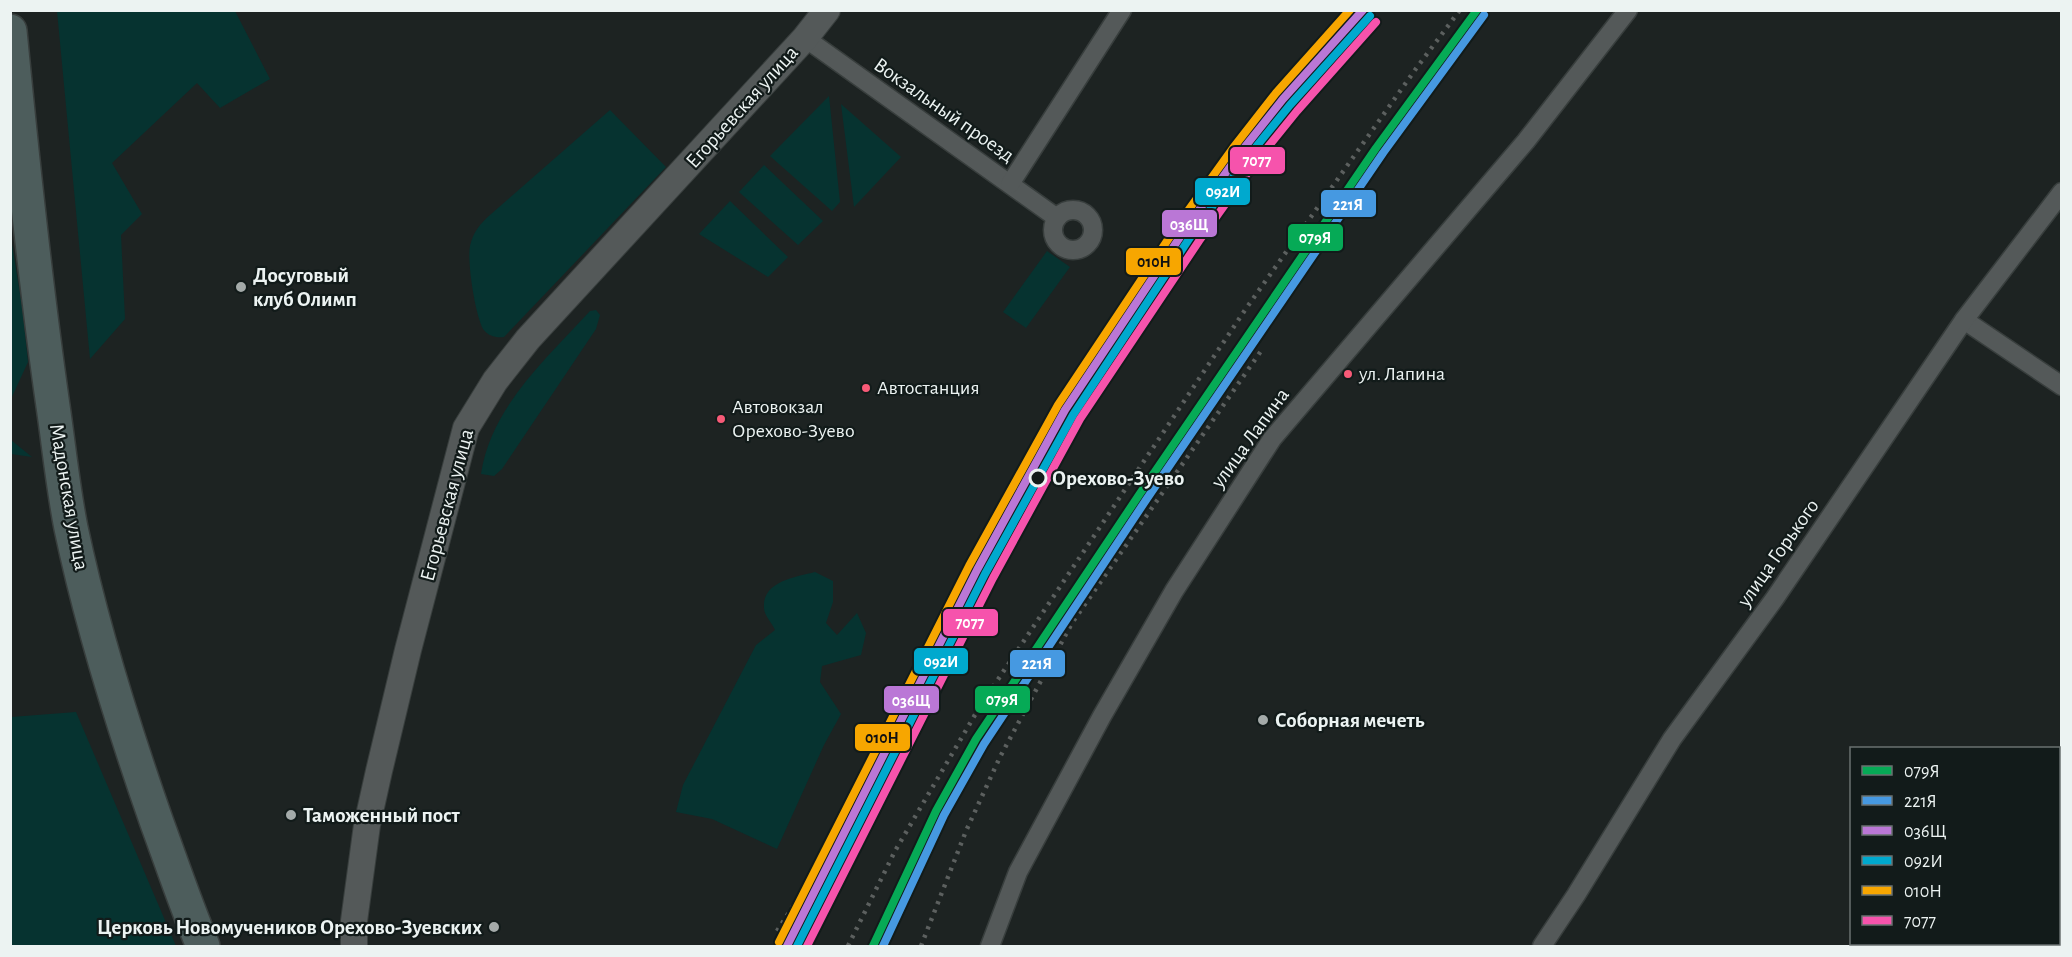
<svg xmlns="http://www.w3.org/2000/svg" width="2072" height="957" font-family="'Alegreya Sans',sans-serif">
<rect width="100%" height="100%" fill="#1d2322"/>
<!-- green -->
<g fill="#063330">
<path d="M57 11H235L270 79 220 108 197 83 112 163 142 214 121 235 125 319 90 359Z"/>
<path d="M829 96 840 202 832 211 770 156Z"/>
<path d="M841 104 901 157 854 207Z"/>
<path d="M610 110 666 167 504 337C496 338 488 336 483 329 475 314 467 262 470 246 473 232 480 224 490 215Z"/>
<path d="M764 165 823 221 798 245 739 192Z"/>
<path d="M730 201 788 257 768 277 699 234Z"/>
<path d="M10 232 22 306 28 362 11 399Z"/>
<path d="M1047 251 1070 267 1026 328 1003 312Z"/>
<path d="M596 310 600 315 596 329 502 469 494 476 481 474C491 407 546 359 590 311Z"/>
<path d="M11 440 32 457 11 454Z"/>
<path d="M815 572 833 581V602L826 623 837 635 857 613 866 633 861 655 822 666 820 682 841 714 824 745 777 849 712 819 676 812 683 785 756 645 775 630C772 623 764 615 764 608 762 581 796 577 815 572Z"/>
<path d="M76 712 176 946H11V717Z"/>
</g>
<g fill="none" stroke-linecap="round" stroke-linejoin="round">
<defs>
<g id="street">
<path d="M805 38 1057 218"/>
<path d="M1010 184 1122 10"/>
<circle cx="1073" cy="230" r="20"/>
<path d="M1964 320 2062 386"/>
<path d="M2058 816 2062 812"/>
<path d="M990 946 1018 872 1102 716 1174 591 1272 439 1526 141 1628 10"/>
<path d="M1542 946 1576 895 1672 739 1775 598 1964 320 2062 192"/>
<path d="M1965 946 1967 944"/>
</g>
<path id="secondary" d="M354 946V921L367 825 379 771 408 650 466 428 495 381 528 339 805 38 827 10"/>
<path id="highway" d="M10 31C22 156 35 281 53 406 59 447 63 488 71 528 92 628 123 726 157 823 172 864 186 906 203 946"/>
</defs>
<!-- street casing -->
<use href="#street" stroke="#383e3d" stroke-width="21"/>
<!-- secondary casing -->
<use href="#secondary" stroke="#383e3d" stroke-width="28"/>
<!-- highway casing -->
<use href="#highway" stroke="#383e3d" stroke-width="36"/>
<!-- street -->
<use href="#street" stroke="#545959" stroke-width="18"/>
<!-- secondary -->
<use href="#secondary" stroke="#545959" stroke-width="26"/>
<!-- highway -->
<use href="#highway" stroke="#4d5d5c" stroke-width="33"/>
<!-- rail -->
<g stroke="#5c605f" stroke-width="4.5" stroke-dasharray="3 6" stroke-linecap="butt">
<path d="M777 931 852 815"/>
<path d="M848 946 895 851 979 708 1245 310 1415 70 1460 10"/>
<path d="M921 946 966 831 1000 757 1072 623 1261 351"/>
</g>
<defs>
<path id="rail-1" d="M873 946 936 811 976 739 1139 495 1376 148 1477 10"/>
<path id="rail-2" d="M883 946 944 815 984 744 1146 500 1383 153 1484 15"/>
<path id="rail-3" d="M787 946 977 570 1065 410 1184 231 1240 153 1283 99 1363 10"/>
<path id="rail-4" d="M797 946 985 574 1073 415 1191 236 1247 158 1290 105 1370 16"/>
<path id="rail-5" d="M779 942 969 566 1058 405 1177 226 1233 148 1276 93 1350 10"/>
<path id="rail-6" d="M807 946 993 578 1080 419 1199 241 1254 164 1297 111 1376 22"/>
</defs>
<!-- rail-1 casing -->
<use href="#rail-1" stroke="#121b1a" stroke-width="12"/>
<!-- rail-2 casing -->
<use href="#rail-2" stroke="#121b1a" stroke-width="12"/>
<!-- rail-3 casing -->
<use href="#rail-3" stroke="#121b1a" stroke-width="12"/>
<!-- rail-4 casing -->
<use href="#rail-4" stroke="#121b1a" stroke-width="12"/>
<!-- rail-5 casing -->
<use href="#rail-5" stroke="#121b1a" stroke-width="12"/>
<!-- rail-6 casing -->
<use href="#rail-6" stroke="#121b1a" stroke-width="12"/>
<!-- rail-1 -->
<use href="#rail-1" stroke="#06aa56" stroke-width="8"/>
<!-- rail-2 -->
<use href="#rail-2" stroke="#4699e1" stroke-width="8"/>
<!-- rail-3 -->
<use href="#rail-3" stroke="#ba77d6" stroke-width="8"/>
<!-- rail-4 -->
<use href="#rail-4" stroke="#00a9ce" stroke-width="8"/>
<!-- rail-5 -->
<use href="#rail-5" stroke="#f7a600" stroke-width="8"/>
<!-- rail-6 -->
<use href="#rail-6" stroke="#f653ac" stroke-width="8"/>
</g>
<!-- markers -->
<g fill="#a4aaa9" stroke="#121b1a" stroke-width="2">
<circle cx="241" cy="287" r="6"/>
<circle cx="1263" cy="720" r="6"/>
<circle cx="291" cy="815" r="6"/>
<circle cx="494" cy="927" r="6"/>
</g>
<g fill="#f75a77" stroke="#121b1a" stroke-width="2">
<circle cx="1348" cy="374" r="5"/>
<circle cx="866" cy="388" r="5"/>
<circle cx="721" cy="419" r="5"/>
</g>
<circle fill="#121b1a" stroke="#ecf3f2" stroke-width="3" cx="1038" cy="478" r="8"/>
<g text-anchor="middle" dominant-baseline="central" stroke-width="4.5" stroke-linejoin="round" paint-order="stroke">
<!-- bus labels -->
<g font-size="20" fill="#ecf3f2" stroke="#121b1a" text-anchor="start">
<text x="1359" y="374">ул. Лапина</text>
<text x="877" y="388">Автостанция</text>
<text x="732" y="407">Автовокзал<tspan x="732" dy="24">Орехово-Зуево</tspan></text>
</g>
<!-- street labels -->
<g font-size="21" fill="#ecf3f2" stroke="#121b1a">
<text transform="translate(742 107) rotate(-48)">Егорьевская улица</text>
<text transform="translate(944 110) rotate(35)">Вокзальный проезд</text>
<text transform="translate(1250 438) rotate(-54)">улица Лапина</text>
<text transform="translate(69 497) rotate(80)">Мадонская улица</text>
<text transform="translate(447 505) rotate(-75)">Егорьевская улица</text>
<text transform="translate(1778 553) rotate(-55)">улица Горького</text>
</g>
<!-- poi labels -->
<g font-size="21" font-weight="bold" fill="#ecf3f2" stroke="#121b1a" text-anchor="start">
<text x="253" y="275">Досуговый<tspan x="253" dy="24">клуб Олимп</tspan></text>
<text x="1275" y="720">Соборная мечеть</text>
<text x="303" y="815">Таможенный пост</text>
<text x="482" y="927" text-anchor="end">Церковь Новомучеников Орехово-Зуевских</text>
</g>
<!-- stop labels -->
<g font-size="21" font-weight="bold" fill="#ecf3f2" stroke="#121b1a" text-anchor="start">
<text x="1052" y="478">Орехово-Зуево</text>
</g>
</g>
<g stroke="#121b1a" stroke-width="2">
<rect x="1229" y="146" width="57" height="29" rx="6" fill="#f653ac"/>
<rect x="1194" y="177" width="57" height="29" rx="6" fill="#00a9ce"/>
<rect x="1320" y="189" width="57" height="29" rx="6" fill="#4699e1"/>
<rect x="1161" y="209" width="57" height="29" rx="6" fill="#ba77d6"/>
<rect x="1287" y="223" width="57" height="29" rx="6" fill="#06aa56"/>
<rect x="1125" y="247" width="57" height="29" rx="6" fill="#f7a600"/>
<rect x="942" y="608" width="57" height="29" rx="6" fill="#f653ac"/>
<rect x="913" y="647" width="56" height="28" rx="6" fill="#00a9ce"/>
<rect x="1009" y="649" width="57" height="29" rx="6" fill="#4699e1"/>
<rect x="974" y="685" width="57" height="29" rx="6" fill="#06aa56"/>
<rect x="883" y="685" width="57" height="29" rx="6" fill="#ba77d6"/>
<rect x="854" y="723" width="57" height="29" rx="6" fill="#f7a600"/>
</g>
<g font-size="16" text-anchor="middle" font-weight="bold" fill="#fff">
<text x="1257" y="166">7077</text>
<text x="1223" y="197">092И</text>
<text x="1348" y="210">221Я</text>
<text x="1189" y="230">036Щ</text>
<text x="1315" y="243">079Я</text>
<text x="970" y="628">7077</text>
<text x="941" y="667">092И</text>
<text x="1037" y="669">221Я</text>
<text x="1002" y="705">079Я</text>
<text x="911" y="706">036Щ</text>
</g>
<g font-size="16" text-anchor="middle" font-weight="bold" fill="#111">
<text x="1154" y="267">010Н</text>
<text x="882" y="743">010Н</text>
</g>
<!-- border -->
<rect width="2072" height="957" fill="none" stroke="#ecf3f2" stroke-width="24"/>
<!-- legend -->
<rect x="1850" y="747" width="210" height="198" fill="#121b1a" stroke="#697170" stroke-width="1.5"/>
<rect x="1862" y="766" width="30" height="9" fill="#06aa56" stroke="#697170" stroke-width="1.5"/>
<text x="1904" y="777" font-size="18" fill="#ecf3f2">079Я</text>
<rect x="1862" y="796" width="30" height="9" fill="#4699e1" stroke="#697170" stroke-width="1.5"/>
<text x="1904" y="807" font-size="18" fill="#ecf3f2">221Я</text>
<rect x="1862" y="826" width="30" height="9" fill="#ba77d6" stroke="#697170" stroke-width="1.5"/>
<text x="1904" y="837" font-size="18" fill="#ecf3f2">036Щ</text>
<rect x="1862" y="856" width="30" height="9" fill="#00a9ce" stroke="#697170" stroke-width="1.5"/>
<text x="1904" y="867" font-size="18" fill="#ecf3f2">092И</text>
<rect x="1862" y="886" width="30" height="9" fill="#f7a600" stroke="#697170" stroke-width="1.5"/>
<text x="1904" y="897" font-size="18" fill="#ecf3f2">010Н</text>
<rect x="1862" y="916" width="30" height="9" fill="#f653ac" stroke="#697170" stroke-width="1.5"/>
<text x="1904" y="927" font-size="18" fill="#ecf3f2">7077</text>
</svg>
